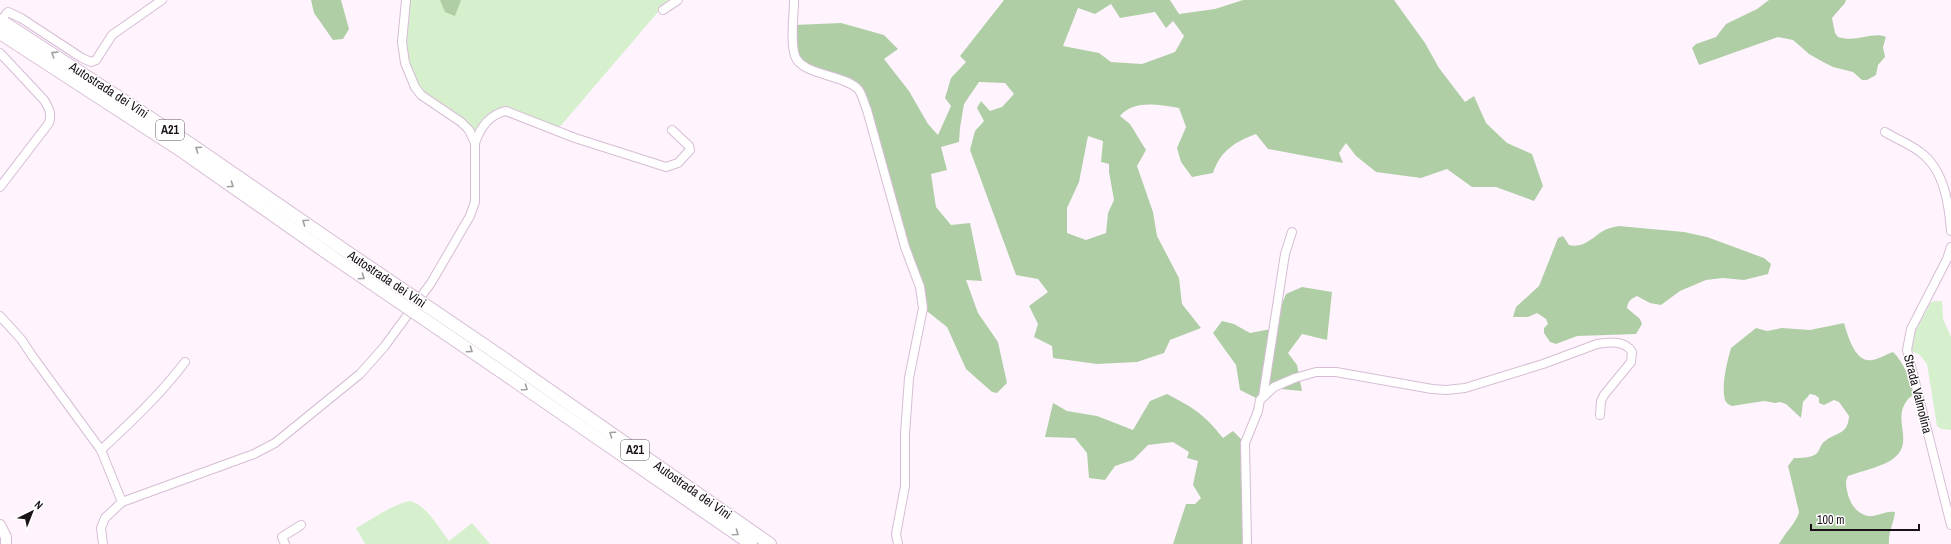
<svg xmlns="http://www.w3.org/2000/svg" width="1951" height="544" font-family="'Archivo Narrow',sans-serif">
<rect width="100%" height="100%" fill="#fff4fe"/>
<!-- green -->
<g fill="#d6f0ce">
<path d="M406 0H676L658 12 558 129 506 108 476 130H469L421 95 405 63Z"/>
<path d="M1936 301H1942L1943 319 1951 337V430L1941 429 1937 426 1927 364 1920 355 1911 351 1913 336 1931 302Z"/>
<path d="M411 501C428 507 438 527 449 541L472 523 490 544H365L356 528C371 520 396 502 411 501Z"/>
</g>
<!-- forest -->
<g fill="#b0cea6" fill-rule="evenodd">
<path d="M311 0H341L349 29 343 39 333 40 314 13Z"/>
<path d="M440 0H461L455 16 445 12Z"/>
<path d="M1004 0H1170L1179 14 1215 9 1243 0H1394L1425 43 1439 68 1465 102 1474 96 1486 123 1507 143 1532 154 1543 186 1534 201 1496 187H1472L1447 169 1421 178 1376 172 1356 156 1346 143 1339 153 1343 163 1268 149 1256 134C1235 142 1221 150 1213 173L1192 177 1181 162 1177 148 1186 127 1179 108C1160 105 1134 99 1120 116L1130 124 1146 150 1137 166 1153 212 1157 236 1179 278 1182 304 1201 328 1170 340 1164 353 1137 362 1097 364 1053 358 1052 346 1034 337 1038 324 1029 306 1048 292 1038 279 1016 275 970 150 975 131 984 121 977 108 981 101 990 111 1002 107 1014 94 1005 83 979 82 964 104 960 128 959 142 941 147 947 170 931 174 936 207 951 225 970 223 982 281 966 280 978 313 998 342 1007 383 997 393 992 392 966 369 947 327 923 308 858 88 806 68 796 57 794 25 841 23 884 35 898 49 884 59 909 91 928 124 938 135 951 106 945 98 951 78 966 62 960 56ZM1111 4 1120 18 1155 12 1166 28 1173 21 1184 36 1175 52 1142 64 1111 62 1099 53 1063 46 1078 8 1095 14ZM1088 136 1103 141 1101 162 1109 164V172L1114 200 1108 213 1106 233 1086 240 1067 233V208L1079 182Z"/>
<path d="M1769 0H1846L1845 3 1832 18 1835 33 1838 37C1856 43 1874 31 1886 37L1883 47 1885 57 1878 65 1876 75 1867 80H1862L1853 72 1833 67 1823 62 1809 54 1793 40 1778 37 1699 65 1692 48 1696 44 1716 37 1726 24 1757 9Z"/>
<path d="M1619 226 1684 232 1707 237 1764 258 1771 264 1768 274 1744 280 1723 278 1706 280 1680 291 1661 305 1650 303 1637 296C1630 299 1628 302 1627 308L1640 319 1642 324 1636 334 1577 336 1556 344 1550 342 1544 333V328L1548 324 1546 319 1537 313 1528 317H1513L1516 307 1539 286 1558 238 1563 236 1569 245C1583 249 1593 237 1603 231 1608 228 1614 227 1619 226Z"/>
<path d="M1302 287 1332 292 1327 340 1302 334 1288 353 1297 365 1302 391 1270 388 1260 400 1240 390 1236 365 1213 333 1222 321 1234 324 1250 333 1271 329 1286 294Z"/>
<path d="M1844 323C1848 336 1855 363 1872 360 1880 359 1886 354 1893 352 1904 362 1909 379 1915 393 1912 396 1908 398 1906 402 1892 421 1917 445 1890 461 1877 468 1862 471 1848 476L1846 481C1846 494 1852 513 1868 516 1877 517 1886 510 1895 512 1894 523 1888 532 1889 544H1779C1784 534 1797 522 1799 512L1788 466 1794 458C1800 458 1811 458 1816 454 1820 451 1820 444 1825 441 1836 432 1848 435 1849 416L1839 402 1834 400 1824 405 1819 403V398L1815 395 1810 394 1803 402 1801 418 1786 404 1780 402 1775 403 1764 401 1732 406C1729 405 1726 403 1725 400 1721 386 1727 362 1731 348L1756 328 1767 331 1782 328 1810 330Z"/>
<path d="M1167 394C1194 408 1204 414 1223 438L1233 431 1245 443 1247 544H1173L1186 504H1195L1201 498 1193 485 1198 461 1187 458 1189 452 1173 442 1148 445 1133 460 1115 466 1105 480 1089 478 1087 453 1075 438 1045 437 1053 403 1067 411 1097 416 1133 430 1150 401Z"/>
</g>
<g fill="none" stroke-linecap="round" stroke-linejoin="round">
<defs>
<g id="minor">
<path d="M794 0C794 17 790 39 795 56 802 75 841 74 857 88 862 92 864 104 867 110L905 247 920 287 923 308 909 378 905 434V486L896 534 898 544"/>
<path d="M663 10 678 0"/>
<path d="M6 14 8 12 21 18 82 58 91 62 96 60 112 35 162 0"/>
<path d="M0 53 44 100C49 108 52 114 49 123L0 187"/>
<path d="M1885 132C1896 139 1910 144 1920 152 1944 169 1949 204 1951 231"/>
<path d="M475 143C480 128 490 114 506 111L575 138 666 167 678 163 690 150 689 146 672 130"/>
<path d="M1951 247 1947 259 1911 329 1907 350 1951 525"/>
<path d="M0 316 21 339 33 357 101 450 122 502"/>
<path d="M1263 397 1285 254 1292 232"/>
<path d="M101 450C131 422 160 395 185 362"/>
<path d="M103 544 101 528 105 518 122 502 254 454 275 443 360 374 384 347 431 283 470 216 475 202V143L469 130 461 122 421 95 415 87 405 63 402 42 406 0"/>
<path d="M285 544 282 537 301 525"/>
<path d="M1247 544 1245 443 1258 411 1260 400 1274 387 1295 378 1316 372H1336L1432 389 1446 390 1465 388 1543 364 1597 344C1609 342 1625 340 1632 352L1631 362 1604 395 1601 401 1600 415"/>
</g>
<path id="major" d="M0 525 6 537V544"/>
<g id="highway">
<path d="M0 20 189 143 337 245"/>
<path d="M0 33 183 152 330 255"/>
<path d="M499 355 770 544"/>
<path d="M493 366 751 544"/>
</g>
</defs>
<!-- minor casing -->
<use href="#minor" stroke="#d6bdd5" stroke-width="10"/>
<!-- major casing -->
<use href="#major" stroke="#d6bdd5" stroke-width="12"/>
<!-- highway casing -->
<use href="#highway" stroke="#d6bdd5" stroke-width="14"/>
<!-- minor -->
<use href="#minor" stroke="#fff" stroke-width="8"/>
<!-- major -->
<use href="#major" stroke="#fff" stroke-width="10"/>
<!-- highway -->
<use href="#highway" stroke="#fff" stroke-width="12"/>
<defs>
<g id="highway-bridge">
<path d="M337 245 499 355"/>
<path d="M330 255 493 366"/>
</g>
</defs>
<!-- highway-bridge casing -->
<use href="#highway-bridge" stroke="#d6bdd5" stroke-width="14" stroke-linecap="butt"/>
<!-- highway-bridge -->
<use href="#highway-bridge" stroke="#fff" stroke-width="12"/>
</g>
<!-- one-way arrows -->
<defs><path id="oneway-chevron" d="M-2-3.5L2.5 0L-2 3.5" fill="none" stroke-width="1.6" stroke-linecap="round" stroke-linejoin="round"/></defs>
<g stroke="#a39fa3">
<use href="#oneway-chevron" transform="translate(54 54) rotate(-147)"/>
<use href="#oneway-chevron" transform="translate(198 149) rotate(-146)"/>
<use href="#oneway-chevron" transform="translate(231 185) rotate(34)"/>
<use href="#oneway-chevron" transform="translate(305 222) rotate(-145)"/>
<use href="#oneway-chevron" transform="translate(362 277) rotate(34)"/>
<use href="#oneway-chevron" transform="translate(470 350) rotate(34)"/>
<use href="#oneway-chevron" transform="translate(525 388) rotate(35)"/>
<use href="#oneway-chevron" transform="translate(612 434) rotate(-145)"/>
<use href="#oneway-chevron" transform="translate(736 533) rotate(35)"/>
</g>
<g text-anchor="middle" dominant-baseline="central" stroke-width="3" stroke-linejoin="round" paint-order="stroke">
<!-- shield labels -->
<g fill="#fff" stroke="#5e585d" stroke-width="1">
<rect x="156" y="120" width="28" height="20" rx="3"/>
<rect x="621" y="440" width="28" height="20" rx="3"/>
</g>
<g font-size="12" font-weight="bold" fill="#191018">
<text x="170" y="130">A21</text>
<text x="635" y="450">A21</text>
</g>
<!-- street labels -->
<g font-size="13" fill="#191018" stroke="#fff">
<text transform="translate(109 90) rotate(33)">Autostrada dei Vini</text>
<text transform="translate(387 279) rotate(34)">Autostrada dei Vini</text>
<text transform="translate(1918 394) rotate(76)">Strada Valmolina</text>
<text transform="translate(693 490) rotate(35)">Autostrada dei Vini</text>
</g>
</g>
<!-- north arrow -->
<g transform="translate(32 512) rotate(43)" stroke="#ffffff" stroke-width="3" paint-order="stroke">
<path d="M0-3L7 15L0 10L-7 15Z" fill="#191018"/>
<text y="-6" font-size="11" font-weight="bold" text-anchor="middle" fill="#191018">N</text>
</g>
<!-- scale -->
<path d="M1811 524v6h108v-6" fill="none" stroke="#191018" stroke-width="2"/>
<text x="1817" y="524" font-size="12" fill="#191018" stroke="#ffffff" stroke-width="3" paint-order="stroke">100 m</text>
</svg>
